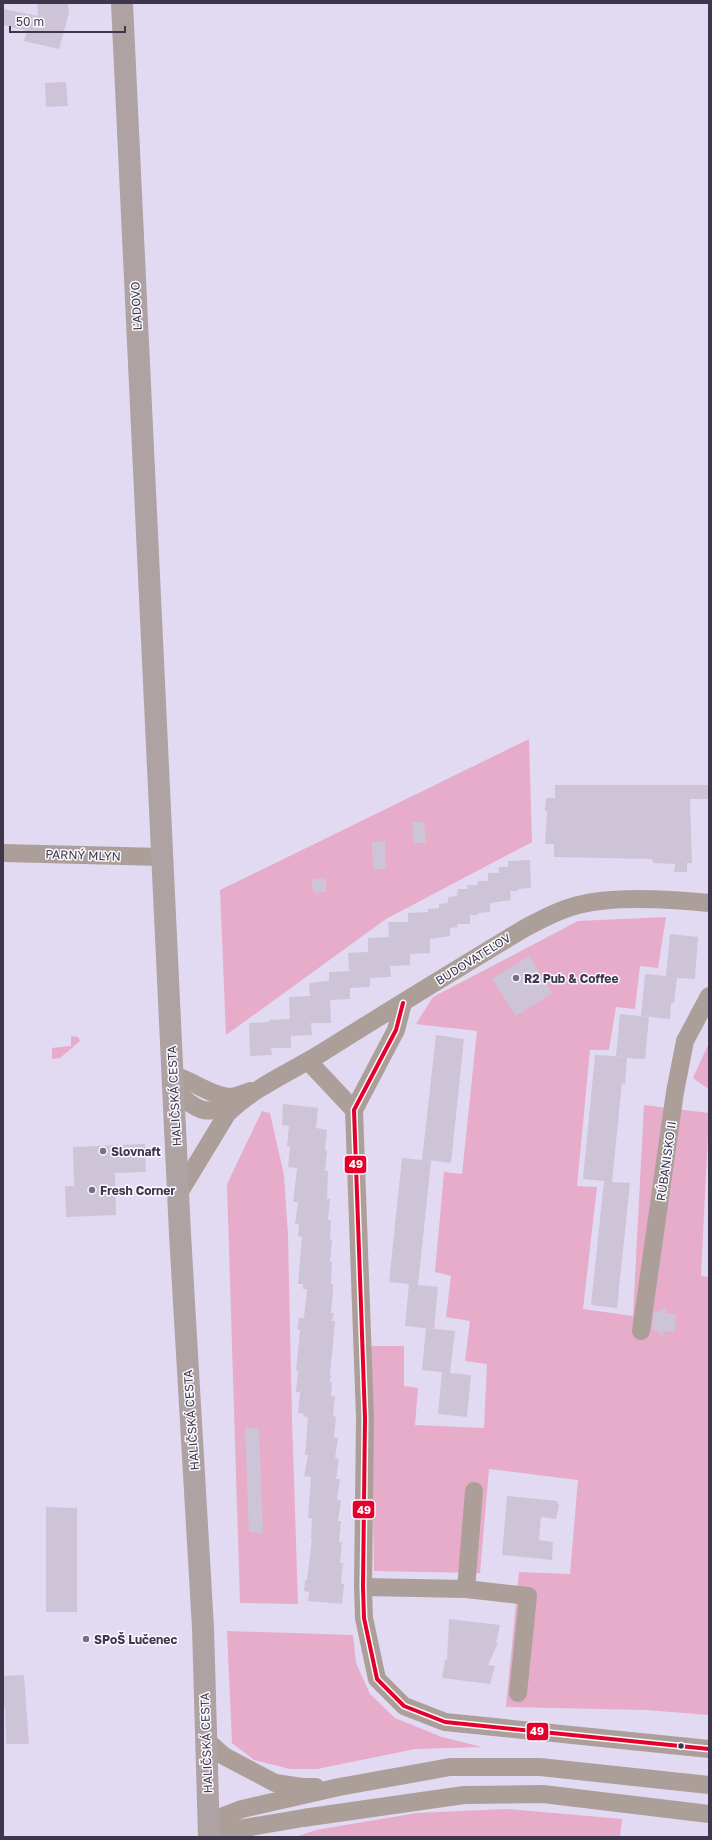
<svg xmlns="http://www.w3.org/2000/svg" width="712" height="1840" font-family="'Golos Text',sans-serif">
<rect width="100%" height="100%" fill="#e2daf2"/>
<!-- green -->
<g fill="#e6acc9">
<path d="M529 739 532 842 386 919 226 1035 220 890Z"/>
<path d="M666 917 658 968 640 966 635 1009 616 1007 609 1050H590L577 1186 597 1187 583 1309 633 1316 644 1105 709 1113 701 1276 709 1277V1715L646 1710 506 1707 519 1572 570 1574 578 1480 489 1469 480 1573 374 1571 370 1346H404V1386L418 1388 415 1425 484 1428 487 1364 465 1361 470 1321 446 1317 451 1276 435 1272 444 1172 462 1174 477 1031 416 1024 433 997 578 921Z"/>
<path d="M71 1036 78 1037 80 1041 60 1058 52 1059V1048L71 1046Z"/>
<path d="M709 1043V1088H707L693 1078Z"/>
<path d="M262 1111 270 1113 284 1175 288 1236 292 1419 298 1604 240 1603 227 1184Z"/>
<path d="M227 1631 353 1635 356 1663 370 1694 395 1718 442 1737 482 1747 415 1749 317 1769H290L254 1760 232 1743Z"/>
<path d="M507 1809 622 1819 620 1837H295L316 1830 417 1813Z"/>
</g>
<!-- building -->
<g fill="#cec4d7">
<path d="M37 3H68L69 13 59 49 24 41 27 31 3 25V9L38 16Z"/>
<path d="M66 82 68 106 46 107 45 83Z"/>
<path d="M555 785H709V799H690L692 863H687V872H674L675 864 653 863 652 859 554 857V844H545L547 811H545L546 798H555Z"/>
<path d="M412 822H424L426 843H414Z"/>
<path d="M372 842H385L386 869H373Z"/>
<path d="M530 860 531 888 518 889V891H510L511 900 490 903V912L478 913V915H470V924H457L458 927 450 928V936L430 939V953L410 954V965L390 966 391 977 370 978V987L350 988V999L330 1000 331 1023H311L312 1035 291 1036V1048H271L272 1055 250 1056 249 1023 269 1022V1020L290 1019 289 997 310 996 309 983 329 981V972L349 971 348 953 368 952V938L389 937 388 922H408V913L428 912V909L439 908V904L448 903V897L457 896 458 889H468L467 885H477L478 881H488V873H499V867H508V861Z"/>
<path d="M326 878V892L313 893 312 879Z"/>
<path d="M670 934 698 937 695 979 677 978 674 1003H671L670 1019 641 1016 645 974 666 976Z"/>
<path d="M529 956 552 993 516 1016 492 979Z"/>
<path d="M620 1014 649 1017 645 1059 627 1058 625 1084 622 1083 612 1182 630 1183 617 1308 591 1305 604 1181 583 1179 595 1055 626 1057 616 1056Z"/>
<path d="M436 1035 464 1039 451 1163 427 1160 431 1161 418 1285 438 1287 434 1329 405 1326 409 1284 389 1282 402 1158 422 1160Z"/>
<path d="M283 1104 318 1108 316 1128 327 1130 325 1150 327 1151 325 1171H328L327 1199H330L328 1220H331L330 1240H332L330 1262H332L331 1284H333V1292L331 1313H334L332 1321H335L330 1375H331L330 1382 332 1383 331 1396H335L333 1416 336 1417 334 1437 338 1438 335 1458 339 1459 336 1479H340L337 1500H341L338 1521H341L339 1542H342L340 1563H343L341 1584H344L342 1604 308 1601 309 1592 304 1591 305 1580H307L312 1539H311L312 1518H308L311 1477 304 1476 308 1455H305L308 1417 303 1416 304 1414 298 1413 300 1392H296L298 1371H296L300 1330 297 1329 299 1318H304L307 1289H303V1284H298L302 1237 298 1236 299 1224H295L298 1202H293L297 1168 288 1167 290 1147 287 1146 289 1126 282 1125Z"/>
<path d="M145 1144 146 1172 115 1173 116 1215 66 1217 65 1186H74L73 1147Z"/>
<path d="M667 1307 666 1313 676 1314 675 1332 664 1331 663 1337 656 1330H652L654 1311 658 1312Z"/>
<path d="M426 1328 455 1331 450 1373 471 1375 467 1417 438 1414 442 1372 422 1370Z"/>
<path d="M245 1427 259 1429 263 1533 249 1532Z"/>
<path d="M507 1496 557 1501 559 1506 556 1519 541 1517 539 1540 553 1542 552 1560 502 1555Z"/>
<path d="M46 1507 77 1508V1612H46Z"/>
<path d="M449 1619 500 1625 496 1643H498L488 1665 495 1666 490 1684 442 1678 445 1660H447Z"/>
<path d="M24 1675 29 1744H6L5 1707H3V1676Z"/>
</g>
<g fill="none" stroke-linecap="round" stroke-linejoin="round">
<!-- minor -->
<g stroke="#ac9f9a" stroke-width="18">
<path d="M3 853 162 857"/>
<path d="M403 1003 396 1030 354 1110 365 1418 363 1587 364 1618 377 1679 404 1706 445 1722 709 1749"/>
<path d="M308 1061 354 1110"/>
<path d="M173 1075C192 1080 209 1095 229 1097 236 1097 244 1093 251 1091"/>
<path d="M173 1089C199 1112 203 1116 237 1104"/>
<path d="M179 1193 227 1114C254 1087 291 1072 323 1052 390 1010 457 969 525 928 542 919 559 910 578 905 616 895 670 899 709 903"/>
<path d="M641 1331 675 1092 685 1041 709 996"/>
<path d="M363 1587 466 1589 474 1491"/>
<path d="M466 1589 528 1596 518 1693"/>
<path d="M205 1739 224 1756 275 1783 302 1787H316"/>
<path d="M208 1822 242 1809 339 1787 450 1767H540L709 1785"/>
<path d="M209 1834 303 1818 464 1795 543 1794 709 1814"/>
</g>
<!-- primary -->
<path stroke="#afa2a2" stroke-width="22" d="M122 3 180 1234 203 1628 209 1837"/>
<defs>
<path id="bus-1" d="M403 1003 396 1030 354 1110 365 1418 363 1587 364 1618 377 1679 404 1706 445 1722 709 1749"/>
</defs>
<!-- bus-1 casing -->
<use href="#bus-1" stroke="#faf9fe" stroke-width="7"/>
<!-- bus-1 -->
<use href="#bus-1" stroke="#e4002b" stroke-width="4"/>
</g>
<!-- markers -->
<g fill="#776f87" stroke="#faf9fe" stroke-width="1.5">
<circle cx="516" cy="978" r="4"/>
<circle cx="103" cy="1151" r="4"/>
<circle cx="92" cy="1190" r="4"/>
<circle cx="86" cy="1639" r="4"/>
</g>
<circle fill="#3e364d" stroke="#faf9fe" stroke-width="1.5" cx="681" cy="1746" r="3.5"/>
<g text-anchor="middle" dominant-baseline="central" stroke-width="3" stroke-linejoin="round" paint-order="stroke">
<!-- street labels -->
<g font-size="12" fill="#3e364d" stroke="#faf9fe">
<text transform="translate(136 306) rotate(-93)">ĽADOVO</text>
<text transform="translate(83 855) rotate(2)">PARNÝ MLYN</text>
<text transform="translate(473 959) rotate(-32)">BUDOVATEĽOV</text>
<text transform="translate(174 1096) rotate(-93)">HALIČSKÁ CESTA</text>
<text transform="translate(666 1161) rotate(-82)">RÚBANISKO II</text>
<text transform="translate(191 1420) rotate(-94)">HALIČSKÁ CESTA</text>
<text transform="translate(206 1743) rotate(-92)">HALIČSKÁ CESTA</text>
</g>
<!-- poi labels -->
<g font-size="12" font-weight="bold" fill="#3e364d" stroke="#faf9fe" text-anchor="start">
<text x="524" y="978">R2 Pub &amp; Coffee</text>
<text x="111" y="1151">Slovnaft</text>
<text x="100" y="1190">Fresh Corner</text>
<text x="94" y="1639">SPoŠ Lučenec</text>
</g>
</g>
<g stroke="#faf9fe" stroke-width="1.5">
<rect x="344" y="1155" width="23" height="19" rx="4" fill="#e4002b"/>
<rect x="352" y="1500" width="23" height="19" rx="4" fill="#e4002b"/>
<rect x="526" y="1722" width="23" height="19" rx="4" fill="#e4002b"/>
</g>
<g font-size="11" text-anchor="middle" font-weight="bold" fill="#fff">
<text x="356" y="1168">49</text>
<text x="364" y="1514">49</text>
<text x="537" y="1735">49</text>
</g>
<!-- border -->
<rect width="712" height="1840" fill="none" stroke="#3e364d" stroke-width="8"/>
<!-- scale -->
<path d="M10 26v6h115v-6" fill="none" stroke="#3e364d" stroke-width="2"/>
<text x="16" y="26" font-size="12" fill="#3e364d" stroke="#faf9fe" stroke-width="3" paint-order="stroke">50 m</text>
</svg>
